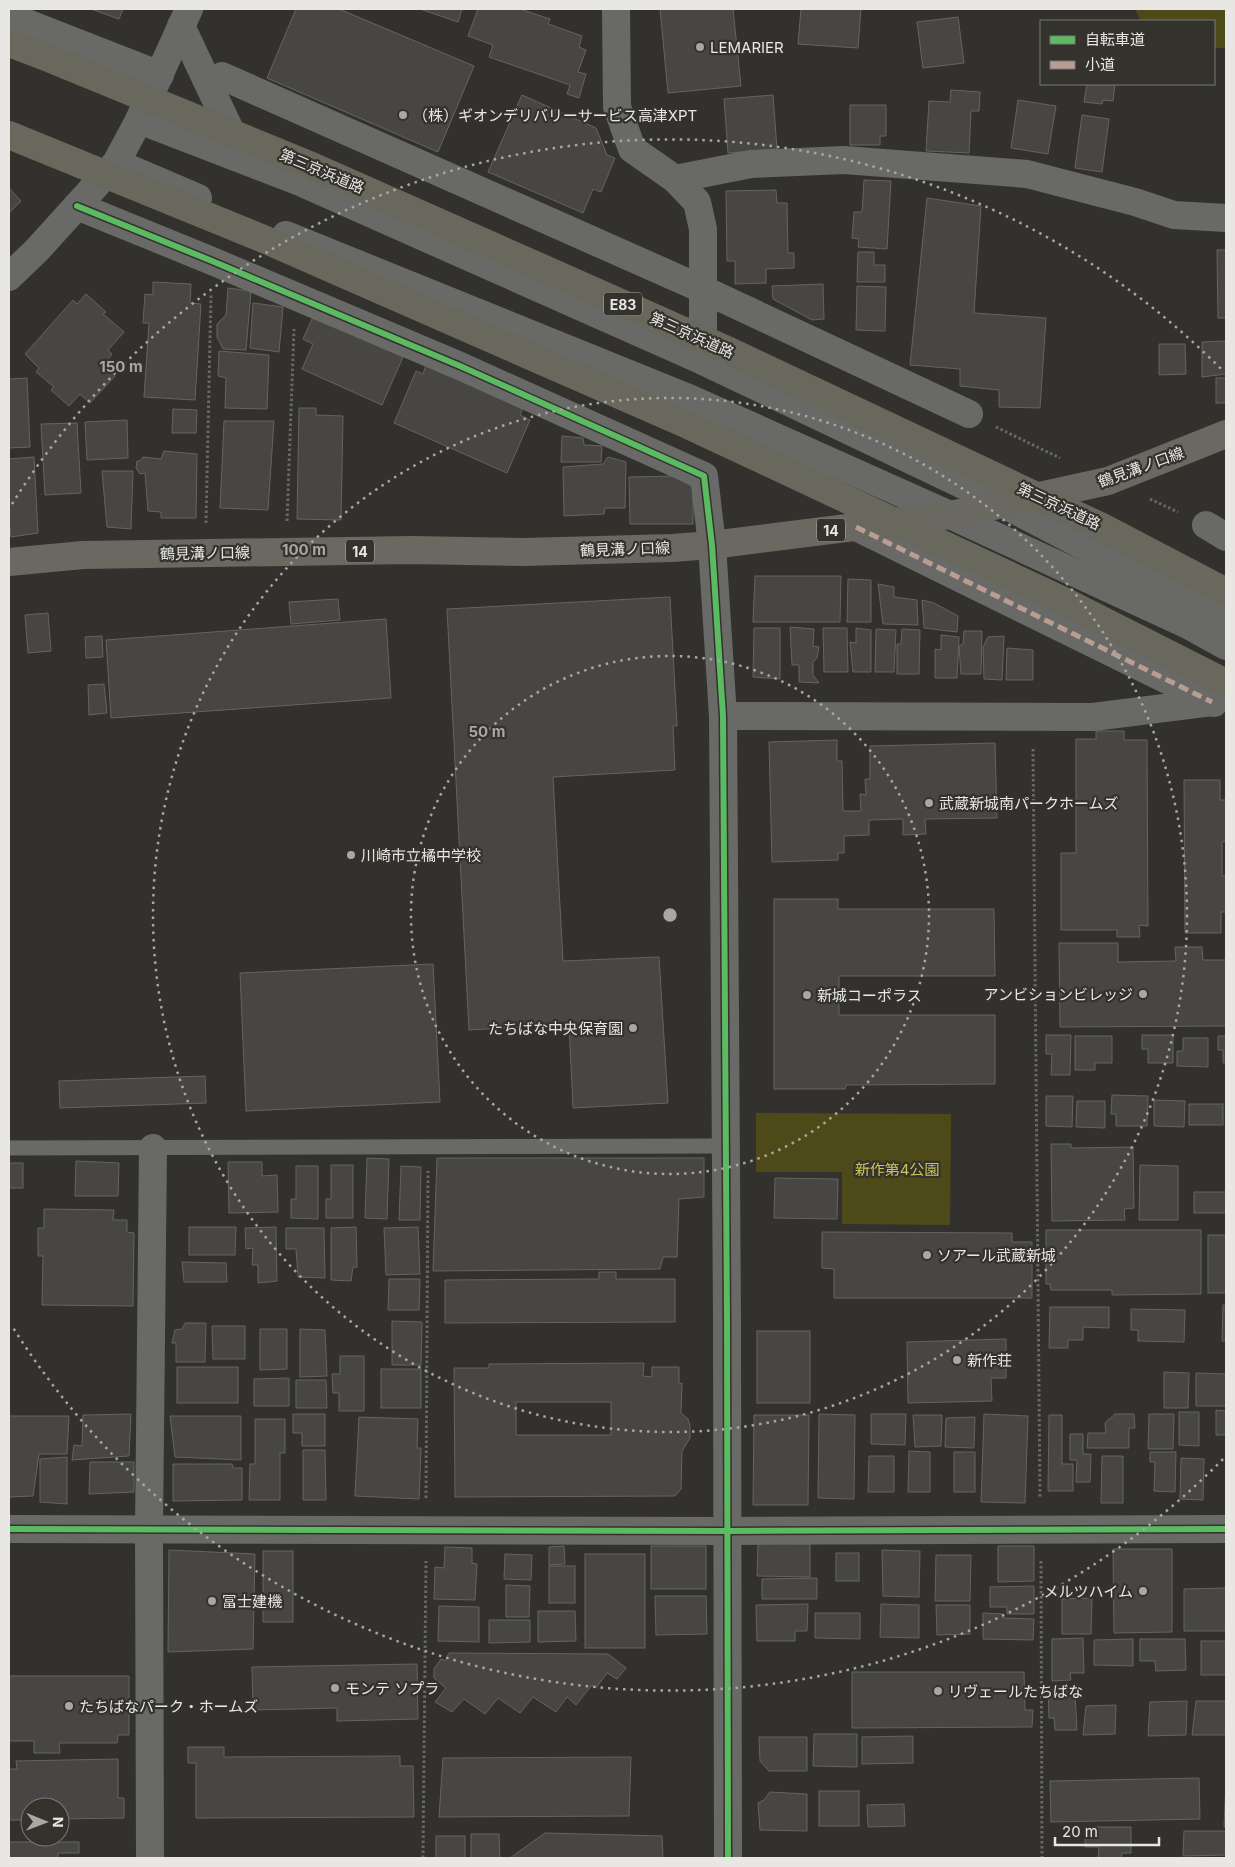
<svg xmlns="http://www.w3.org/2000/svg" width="1235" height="1867" font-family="Inter,'Noto Sans JP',sans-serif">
<rect width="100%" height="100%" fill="#32312e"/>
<!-- green -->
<g fill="#4e4918">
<path d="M1135 9H1226V48H1214V21H1141Z"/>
<path d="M756 1113 951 1114 950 1225 842 1224V1172H756Z"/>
</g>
<!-- building -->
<g fill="#474644" stroke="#656461" fill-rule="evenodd">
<path d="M91 9H123L119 19Z"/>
<path d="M296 9H339L474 66 438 152 267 78Z"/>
<path d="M420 9H462L458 22Z"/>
<path d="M478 9H520L550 19 548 24 582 36 579 47 586 50 578 72 586 74 579 98 567 94 570 85 489 57 493 45 468 36Z"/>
<path d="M660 9H733L741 86 668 93Z"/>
<path d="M801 9H861L858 48 798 44Z"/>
<path d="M958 17 964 63 923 68 917 22Z"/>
<path d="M1087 84H1115L1113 101 1103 100 1102 104 1084 102Z"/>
<path d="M951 90 980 92 979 111H971L969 153 926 151 929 101 950 102Z"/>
<path d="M522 95 596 128 607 155 615 158 601 192 593 189 583 213 488 172Z"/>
<path d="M773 95 777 149 728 153 724 99Z"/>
<path d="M1018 100 1056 106 1048 154 1011 148Z"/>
<path d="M850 105H886V136H880V145H850Z"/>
<path d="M1082 115 1109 119 1102 172 1075 168Z"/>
<path d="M864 180 891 181 887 249 858 247 859 239 852 238 854 212H862Z"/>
<path d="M9 188 21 201 9 213Z"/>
<path d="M776 190 777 203H787L788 253H794V268L766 269V283L735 284V261H727L726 191Z"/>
<path d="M927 198 981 206 974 313 1046 318 1040 408 999 407V390L960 386V369L910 365Z"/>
<path d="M1217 250H1226V318H1218Z"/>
<path d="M858 252H874V265H885V282H857Z"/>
<path d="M153 282 191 284 190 303 201 304 195 400 144 397 149 323H143L145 294 153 295Z"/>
<path d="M823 284 824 319 812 320 773 299 772 286Z"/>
<path d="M857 286 886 287 885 331 856 330Z"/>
<path d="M228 288 251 291 246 350 223 349 217 337V324L226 315Z"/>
<path d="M86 294 106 312 103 314 124 332 108 350 112 354 103 365 115 376 90 403 80 394 69 406 51 390 54 387 36 372 39 368 25 354 73 300 77 304Z"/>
<path d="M253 303 283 307 279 352 250 348Z"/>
<path d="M313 317 403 357 382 405 302 369 313 344 303 339Z"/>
<path d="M1226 341V374L1202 377V342Z"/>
<path d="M1159 344H1185L1186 374 1159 375Z"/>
<path d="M219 351 269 355 267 409 225 408 226 378 218 376Z"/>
<path d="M426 365 523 408 520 415 530 420 507 473 394 423 416 371 423 374Z"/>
<path d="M27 378 30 447 9 448V379Z"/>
<rect x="1216" y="378" width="10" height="25"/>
<path d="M299 408H316V415L343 416 341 520 297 519Z"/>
<path d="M173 409 197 410 196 433H172Z"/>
<path d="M127 420 128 458 87 460 85 422Z"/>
<path d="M224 421H274L268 510 220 508Z"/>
<path d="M77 423 81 493 45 495 41 424Z"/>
<path d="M562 436 583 438 584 445 602 446 601 462H561Z"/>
<path d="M164 451 197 454 196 518H161V512L148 511 145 473 140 474 136 468 137 461H140L143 457 161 459Z"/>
<path d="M34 457 38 533 11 537 9 520V459Z"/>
<path d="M608 457 626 462 625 508H605L604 514 564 516 563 467 603 464Z"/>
<path d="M102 471H133L131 529 107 527Z"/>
<path d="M674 476 693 487V524H630L629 477Z"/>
<path d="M755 576H841L840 622H753Z"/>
<path d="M848 579 871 580V622H847Z"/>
<path d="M878 584 894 587V597L917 600 918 625 883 624Z"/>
<path d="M670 597 677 726H673L675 770 553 777 563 961 659 957 668 1103 573 1108 569 1024 469 1030 447 609Z"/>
<path d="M338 599 340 620 291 624 289 602Z"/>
<path d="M922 600 934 603 958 616 957 632 924 628Z"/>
<path d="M48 613 51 651 28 653 25 615Z"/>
<path d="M386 619 391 698 111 718 106 640Z"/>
<path d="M790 627 814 629 813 646 819 647 817 658 813 662V675L819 683 799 682V665H792Z"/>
<path d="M754 628H780V679L753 677Z"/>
<path d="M823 628H847L848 672H824Z"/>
<path d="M856 628 871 630V672H853L850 642 856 643Z"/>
<path d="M876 629 896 630 894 672H875Z"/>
<path d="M902 629 920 630 919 674H897V644H901Z"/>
<path d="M964 631H982L981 674H961L959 646 963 644Z"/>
<path d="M941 635 959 637 957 678H935V649L941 650Z"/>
<path d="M102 636 103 657 86 658 85 637Z"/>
<path d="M1004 636 1002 680 984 679 983 647 988 637Z"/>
<path d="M1007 648 1033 650V680H1006Z"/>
<path d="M104 684 107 713 89 715 88 685Z"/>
<path d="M1096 731H1124V740H1147L1148 926 1139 925 1140 937H1117V930H1061V853H1076V739H1096Z"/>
<path d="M837 740V761H842L843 811H861L860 794 866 795 865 779H870V746L995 743 997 818 925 819 926 834 903 835V819L869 820V835L844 836V853H838V860L772 862 769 742Z"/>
<path d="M1184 780H1220V800H1226V841L1222 842V876H1226V912H1221V933H1185Z"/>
<path d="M774 899H838V909H994L995 976H839V1015H995V1084L846 1085 845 1089H774Z"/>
<path d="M1059 943H1118V962L1176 961 1175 947H1202L1203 960H1226V1026L1060 1027Z"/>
<path d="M433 964 440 1102 246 1111 240 973Z"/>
<path d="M1046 1035H1071L1070 1075H1051L1052 1054H1046Z"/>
<path d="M1142 1035H1173V1063H1148V1049H1142Z"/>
<path d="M1075 1036H1112V1063H1095V1070H1075Z"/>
<path d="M1218 1036H1226V1063H1223V1050H1218Z"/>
<path d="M1183 1038H1208V1067L1177 1066V1051H1183Z"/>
<path d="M205 1076 206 1103 60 1108 59 1081Z"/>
<path d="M1112 1095 1148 1096 1147 1126H1116V1114H1111Z"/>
<path d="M1046 1096H1073L1072 1127 1046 1126Z"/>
<path d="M1154 1100 1185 1101 1184 1127 1154 1126Z"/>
<path d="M1077 1101H1105V1128L1076 1127Z"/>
<rect x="1189" y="1104" width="34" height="21"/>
<path d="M1051 1144H1071V1148L1133 1147 1134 1208 1124 1209 1125 1220 1052 1221Z"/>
<path d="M367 1158 389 1159 387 1219 365 1218Z"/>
<path d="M437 1158H704V1197L679 1199 677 1257H663L660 1269 433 1271Z"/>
<path d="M76 1161 119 1163 118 1196H75Z"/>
<path d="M228 1162H262V1176L277 1175 278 1212 229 1213Z"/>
<rect x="9" y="1163" width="14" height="25"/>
<path d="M331 1165H353V1218H326V1199H331Z"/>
<path d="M1140 1165 1178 1166V1220H1139Z"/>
<path d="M296 1166H318V1219L291 1218V1199H296Z"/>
<path d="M401 1166 421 1167 420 1220H399Z"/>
<path d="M775 1178 838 1179 837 1219 774 1218Z"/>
<rect x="1194" y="1192" width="32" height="21"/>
<path d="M44 1209 114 1210 113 1220H127V1232L134 1233 133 1306 42 1305 43 1256H38V1228H44Z"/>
<path d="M189 1227H236L235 1255H189Z"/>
<path d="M276 1227 277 1281 258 1283V1265H252L253 1248 246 1249 245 1228Z"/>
<path d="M356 1227 357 1267H353L351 1281 331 1280V1228Z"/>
<path d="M418 1227 420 1274 386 1275 384 1228Z"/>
<path d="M286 1228H324L325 1278 298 1277 296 1249H286Z"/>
<path d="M1046 1230H1201V1294L1112 1295V1290H1051L1050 1284H1046Z"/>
<path d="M822 1232 1012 1233V1242H1032V1298H834V1269L822 1268Z"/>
<rect x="1208" y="1235" width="18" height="58"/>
<path d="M182 1262 226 1263 227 1282H184Z"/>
<path d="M599 1272H616V1279H675V1322L445 1323V1280L599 1279Z"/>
<path d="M389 1279H420L419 1310H388Z"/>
<path d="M1223 1305H1226V1341H1222Z"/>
<path d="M1050 1307H1109V1328L1083 1327V1340H1068V1348H1049Z"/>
<path d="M1131 1309 1185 1310 1184 1342 1138 1341V1330H1131Z"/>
<path d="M392 1321 422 1322 421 1365H392Z"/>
<path d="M185 1323H206L205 1362H176V1343H172L175 1330 182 1329Z"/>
<path d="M212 1326H245V1359H213Z"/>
<path d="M260 1329H287V1369L260 1370Z"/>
<path d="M300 1329 325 1330 327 1376 300 1377Z"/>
<rect x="757" y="1331" width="53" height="72"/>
<path d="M1006 1339V1378H991L992 1401 908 1403 907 1342Z"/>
<path d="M340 1356H364V1411H339V1393H333L332 1374H340Z"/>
<path d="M644 1363 643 1376 652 1377V1367H679V1384L682 1383 681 1413 688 1419 690 1426V1438L682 1451 681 1489 675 1496 455 1497 454 1368H489V1364ZM516 1402H611V1435H516Z"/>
<rect x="177" y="1367" width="61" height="36"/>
<rect x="381" y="1369" width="40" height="39"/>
<path d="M1164 1372 1189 1373 1188 1408H1164Z"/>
<path d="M1196 1373 1226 1374V1406H1196Z"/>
<path d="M289 1378V1406H254V1379Z"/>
<path d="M296 1380H326L327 1408H296Z"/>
<path d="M1216 1410 1226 1411V1435H1216Z"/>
<path d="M1179 1412H1199V1446L1179 1445Z"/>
<path d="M131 1414 129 1456 72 1460 74 1445 82 1446 83 1415Z"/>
<path d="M293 1414H325V1446H302V1433H293Z"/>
<path d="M819 1414 855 1415 854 1499 818 1498Z"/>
<path d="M871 1414H906L905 1445 871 1444Z"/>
<path d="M984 1414 1028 1416 1025 1503 981 1502Z"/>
<path d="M1115 1414H1134L1135 1428H1129V1448H1087L1088 1433H1106L1105 1423Z"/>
<path d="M1149 1414H1174L1173 1449H1148Z"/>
<path d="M754 1415H809L808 1505H753Z"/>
<path d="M913 1415H942L941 1446 915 1447Z"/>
<path d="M1049 1415H1062V1464H1073V1491H1048Z"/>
<path d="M9 1416H69L67 1454H39L33 1496 9 1497Z"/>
<path d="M170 1416H241V1460L175 1457Z"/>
<path d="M359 1417 418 1419 417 1448H421L419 1499 355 1496Z"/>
<path d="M975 1417 974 1448 945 1447 946 1418Z"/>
<path d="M255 1419H285V1453H280V1500H249L250 1464H255Z"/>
<path d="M1070 1434H1083V1454H1091L1090 1482H1076L1077 1460H1070Z"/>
<path d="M303 1450H325L326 1500H303Z"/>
<path d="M909 1451 930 1452V1492H908Z"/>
<rect x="954" y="1452" width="21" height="40"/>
<path d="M1150 1452H1176L1175 1492 1154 1491 1155 1462H1150Z"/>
<path d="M869 1456H894V1492H868Z"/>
<path d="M1102 1456H1123V1503H1101Z"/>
<path d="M67 1457V1504L40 1502V1459Z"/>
<path d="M1181 1458 1204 1459 1203 1500 1180 1499Z"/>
<path d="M90 1462H134V1492L89 1494Z"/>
<path d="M173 1464H232L233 1468H242V1500L173 1501Z"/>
<path d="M758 1543 810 1544V1577L757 1576Z"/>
<path d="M564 1546 565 1564 549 1565V1547Z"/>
<rect x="651" y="1546" width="55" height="43"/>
<path d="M998 1546H1034V1581L998 1582Z"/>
<path d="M445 1547 472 1548V1563L477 1564 475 1600 434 1599 435 1567 444 1568Z"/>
<path d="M1113 1549H1172V1632L1114 1633Z"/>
<path d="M169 1550 255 1554 253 1649 168 1652Z"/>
<path d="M882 1550 920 1551 919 1597 883 1596Z"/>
<rect x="263" y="1551" width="30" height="71"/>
<rect x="836" y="1553" width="23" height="28"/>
<path d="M505 1554 532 1555 531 1580 504 1579Z"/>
<rect x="585" y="1554" width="60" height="94"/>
<path d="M936 1555H971L970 1601H935Z"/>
<rect x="549" y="1566" width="26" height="37"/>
<path d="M817 1578V1599H762V1579Z"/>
<path d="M506 1585 530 1586 529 1617H506Z"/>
<path d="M1034 1586V1614H1007V1607H990V1587Z"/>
<path d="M1226 1588V1631H1184V1589Z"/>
<path d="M655 1596H706L707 1634 656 1635Z"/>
<path d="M1092 1598 1091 1634H1062V1599Z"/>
<path d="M808 1604 807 1631H795V1641H757L756 1605Z"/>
<path d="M881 1604 919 1605V1638L880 1637Z"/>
<path d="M936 1605H970V1634L937 1635Z"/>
<path d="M439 1606 479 1607V1642L438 1641Z"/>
<path d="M538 1611H575L576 1641 538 1642Z"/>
<path d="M815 1613H860V1639L815 1638Z"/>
<path d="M983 1613 1003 1614V1618L1034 1619 1033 1640 983 1639Z"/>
<path d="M489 1620H530V1642L489 1643Z"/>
<path d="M1083 1638 1084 1673H1070L1071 1680 1052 1681V1639Z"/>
<path d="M1133 1639V1666L1094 1665V1640Z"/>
<path d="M1140 1639H1185L1186 1670 1156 1671 1155 1661H1140Z"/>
<rect x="1201" y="1641" width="25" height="34"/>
<path d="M449 1653 608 1654 626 1668 617 1679 607 1673 596 1688 592 1685 576 1705 567 1697 556 1712 533 1697 520 1713 498 1698 485 1714 464 1699 452 1712 435 1702 446 1688 434 1678V1669L441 1659 445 1661Z"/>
<path d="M417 1664 418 1719 337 1721V1708L253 1710 252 1667Z"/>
<path d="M852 1672H1024L1025 1710H1033L1032 1727 852 1728Z"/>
<path d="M9 1676H129V1735H118L117 1743H59L60 1753H34V1741H9Z"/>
<path d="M1048 1690H1067V1694H1075L1077 1730H1055L1054 1718H1049Z"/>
<path d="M1187 1701 1186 1735 1148 1736 1150 1702Z"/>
<path d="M1196 1701H1226V1735H1192Z"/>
<path d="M1116 1705 1115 1734 1083 1735 1086 1706Z"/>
<path d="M814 1734H857V1767L813 1766Z"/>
<path d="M913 1736V1763L862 1764V1737Z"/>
<path d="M759 1737H807V1771H769L760 1761Z"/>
<path d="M188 1747H224V1757L400 1756V1766H413L414 1817 196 1818V1763H188Z"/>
<path d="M631 1757 629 1816 439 1817 443 1758Z"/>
<path d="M118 1759V1798H124V1818L60 1819V1807H30V1820H9V1769H17L16 1761Z"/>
<path d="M1199 1778 1200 1819 1051 1822 1050 1781Z"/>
<path d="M1226 1781V1827H1224Z"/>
<rect x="819" y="1791" width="40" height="35"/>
<path d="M770 1792 807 1794V1831L760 1830 758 1803 764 1800Z"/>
<path d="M904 1804 905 1826 868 1827 867 1805Z"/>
<path d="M1085 1827H1131V1853H1122L1121 1858H1098L1099 1847H1085Z"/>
<path d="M1184 1831H1226V1855L1183 1856Z"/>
<path d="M545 1833 662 1836 663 1858H510Z"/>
<path d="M471 1834H499L500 1858H471Z"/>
<rect x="436" y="1836" width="29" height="22"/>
<path d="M9 1842H79V1853H58V1858H9Z"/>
</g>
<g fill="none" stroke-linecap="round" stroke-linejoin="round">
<!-- path -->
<g stroke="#686865" stroke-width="3" stroke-dasharray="2.5 2.5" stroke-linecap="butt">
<path d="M996 427 1060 458"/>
<path d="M1150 499 1178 512"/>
<path d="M287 521 294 329"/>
<path d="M206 523 211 294"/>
<path d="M1033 749 1040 1498"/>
<path d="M426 1498 428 1171"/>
<path d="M1041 1561 1042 1858"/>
<path d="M423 1858 426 1561"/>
</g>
<!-- lane -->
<path stroke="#696967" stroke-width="15" d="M9 1148 726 1146"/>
<!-- street -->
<g stroke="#696967" stroke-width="28">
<path d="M616 9 617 107 632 149 675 179 697 202 703 229V361"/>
<path d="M9 16 160 75"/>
<path d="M222 76 702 289 969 414"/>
<path d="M675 179 751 164 844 160 1027 174 1135 202 1174 215 1226 218"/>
<path d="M77 206 212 261 460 366 704 476 712 545 723 716 727 1319 728 1858"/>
<path d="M1206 525 1226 537"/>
<path d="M856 527 1214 703"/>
<path d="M723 716 1093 717 1212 702"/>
<path d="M150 1858 149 1529 153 1148"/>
</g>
<!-- secondary -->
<g stroke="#696967" stroke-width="28">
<path d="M181 26 239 149"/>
<path d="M139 120 300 182 703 361 1003 504 1226 620"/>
<path d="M116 163 198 198"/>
<path d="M286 235 691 399 950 515 1188 625 1226 646"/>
<path d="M9 277 37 250 116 163 139 120 189 9"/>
<path d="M9 1529 727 1531 1226 1529"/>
</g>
<!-- primary -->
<path stroke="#696861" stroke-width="28" d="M9 562 83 555 411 550 524 552 672 548 712 545 950 515 1003 504 1108 481 1226 434"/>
<!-- highway -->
<g stroke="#69685c" stroke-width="28">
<path d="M9 43 51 59 314 167 727 350 1102 527 1226 592"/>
<path d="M9 135 266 240 688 425 1068 603 1226 683"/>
</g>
<!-- quiet -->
<path stroke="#b99d93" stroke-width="5" stroke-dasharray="10 5" stroke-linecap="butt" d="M856 527 1212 702"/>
<defs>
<g id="cycleway">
<path d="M77 206 212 261 460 366 704 476 712 545 723 716 727 1319 728 1858"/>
<path d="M9 1529 727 1531 1226 1529"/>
</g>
</defs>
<!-- cycleway casing -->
<use href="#cycleway" stroke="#33322d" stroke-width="9"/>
<!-- cycleway -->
<use href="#cycleway" stroke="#5cba63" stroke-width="6"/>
</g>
<!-- distance rings -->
<g fill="none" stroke="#a8a7a4" stroke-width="2.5" stroke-dasharray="2.5 5">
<circle cx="670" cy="915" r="259"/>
<circle cx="670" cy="915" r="517"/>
<path d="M1223 1459A776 776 0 0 1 12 1326M12 504A776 776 0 0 1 1223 371"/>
</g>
<!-- markers -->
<g fill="#a8a7a4" stroke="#33322d" stroke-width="2">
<circle cx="700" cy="47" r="5"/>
<circle cx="403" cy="115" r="5"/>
<circle cx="929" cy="803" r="5"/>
<circle cx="351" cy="855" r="5"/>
<circle cx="1143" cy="994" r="5"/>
<circle cx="807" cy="995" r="5"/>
<circle cx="633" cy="1028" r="5"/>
<circle cx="927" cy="1255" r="5"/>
<circle cx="957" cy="1360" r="5"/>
<circle cx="1143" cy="1591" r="5"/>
<circle cx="212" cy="1601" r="5"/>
<circle cx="335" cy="1688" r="5"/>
<circle cx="938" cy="1691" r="5"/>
<circle cx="69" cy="1706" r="5"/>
</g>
<g text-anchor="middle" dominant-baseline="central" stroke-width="4.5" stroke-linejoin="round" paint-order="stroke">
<!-- shield labels -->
<g fill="#33322d" stroke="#b2b1ad" stroke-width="1">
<rect x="604" y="292.5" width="38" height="23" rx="4"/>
<rect x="817" y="518.5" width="28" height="23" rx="4"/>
<rect x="346" y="539.5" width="28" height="23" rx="4"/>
</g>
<g font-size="14" font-weight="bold" fill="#e8e7e4">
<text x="623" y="304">E83</text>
<text x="831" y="530">14</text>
<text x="360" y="551">14</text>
</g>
<!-- poi labels -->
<g font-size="15" fill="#e8e7e4" stroke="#33322d" text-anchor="start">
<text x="710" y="47">LEMARIER</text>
<text x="413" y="115">（株）ギオンデリバリーサービス高津XPT</text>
<text x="939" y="803">武蔵新城南パークホームズ</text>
<text x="361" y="855">川崎市立橘中学校</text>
<text x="1133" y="994" text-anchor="end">アンビションビレッジ</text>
<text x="817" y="995">新城コーポラス</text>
<text x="623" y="1028" text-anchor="end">たちばな中央保育園</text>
<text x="937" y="1255">ソアール武蔵新城</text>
<text x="967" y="1360">新作荘</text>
<text x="1133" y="1591" text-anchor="end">メルツハイム</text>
<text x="222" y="1601">冨士建機</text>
<text x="345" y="1688">モンテ ソプラ</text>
<text x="948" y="1691">リヴェールたちばな</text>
<text x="79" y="1706">たちばなパーク・ホームズ</text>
</g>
<!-- street labels -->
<g font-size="15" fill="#e8e7e4" stroke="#33322d">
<text transform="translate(322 171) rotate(23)">第三京浜道路</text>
<text transform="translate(692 335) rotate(24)">第三京浜道路</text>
<text transform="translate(1141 467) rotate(-20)">鶴見溝ノ口線</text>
<text transform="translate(1059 506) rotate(25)">第三京浜道路</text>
<text transform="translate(625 549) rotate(-2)">鶴見溝ノ口線</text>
<text transform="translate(205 553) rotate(-1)">鶴見溝ノ口線</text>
</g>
<!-- park labels -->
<g font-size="15" fill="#cfc557" stroke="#33322d">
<text x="897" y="1169">新作第4公園</text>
</g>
</g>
<circle cx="670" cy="915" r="8" fill="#a8a7a4" stroke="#33322d" stroke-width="2.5"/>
<g font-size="15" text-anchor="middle" font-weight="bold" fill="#a8a7a4" stroke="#33322d" stroke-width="4.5" stroke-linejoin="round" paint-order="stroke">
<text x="121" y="372">150 m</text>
<text x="304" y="555">100 m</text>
<text x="487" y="737">50 m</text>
</g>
<!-- border -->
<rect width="1235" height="1867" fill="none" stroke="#e8e7e4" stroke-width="20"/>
<!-- legend -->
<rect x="1040" y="20" width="175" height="65" fill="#33322d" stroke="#7b7a76"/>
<rect x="1050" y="36" width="25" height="8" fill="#5cba63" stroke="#7b7a76"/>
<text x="1085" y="45" font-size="15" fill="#e8e7e4">自転車道</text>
<rect x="1050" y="61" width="25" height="8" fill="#b99d93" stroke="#7b7a76"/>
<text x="1085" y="70" font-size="15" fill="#e8e7e4">小道</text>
<!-- north arrow -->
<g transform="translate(45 1822) rotate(91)"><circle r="24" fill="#33322d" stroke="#7b7a76"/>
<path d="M0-4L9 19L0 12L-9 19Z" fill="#a8a7a4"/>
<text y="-8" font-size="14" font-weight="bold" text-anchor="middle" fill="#e8e7e4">N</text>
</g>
<!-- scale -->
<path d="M1055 1837v8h104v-8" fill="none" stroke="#e8e7e4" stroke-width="2.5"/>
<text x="1062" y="1837" font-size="15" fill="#e8e7e4" stroke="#33322d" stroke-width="4" paint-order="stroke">20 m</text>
</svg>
